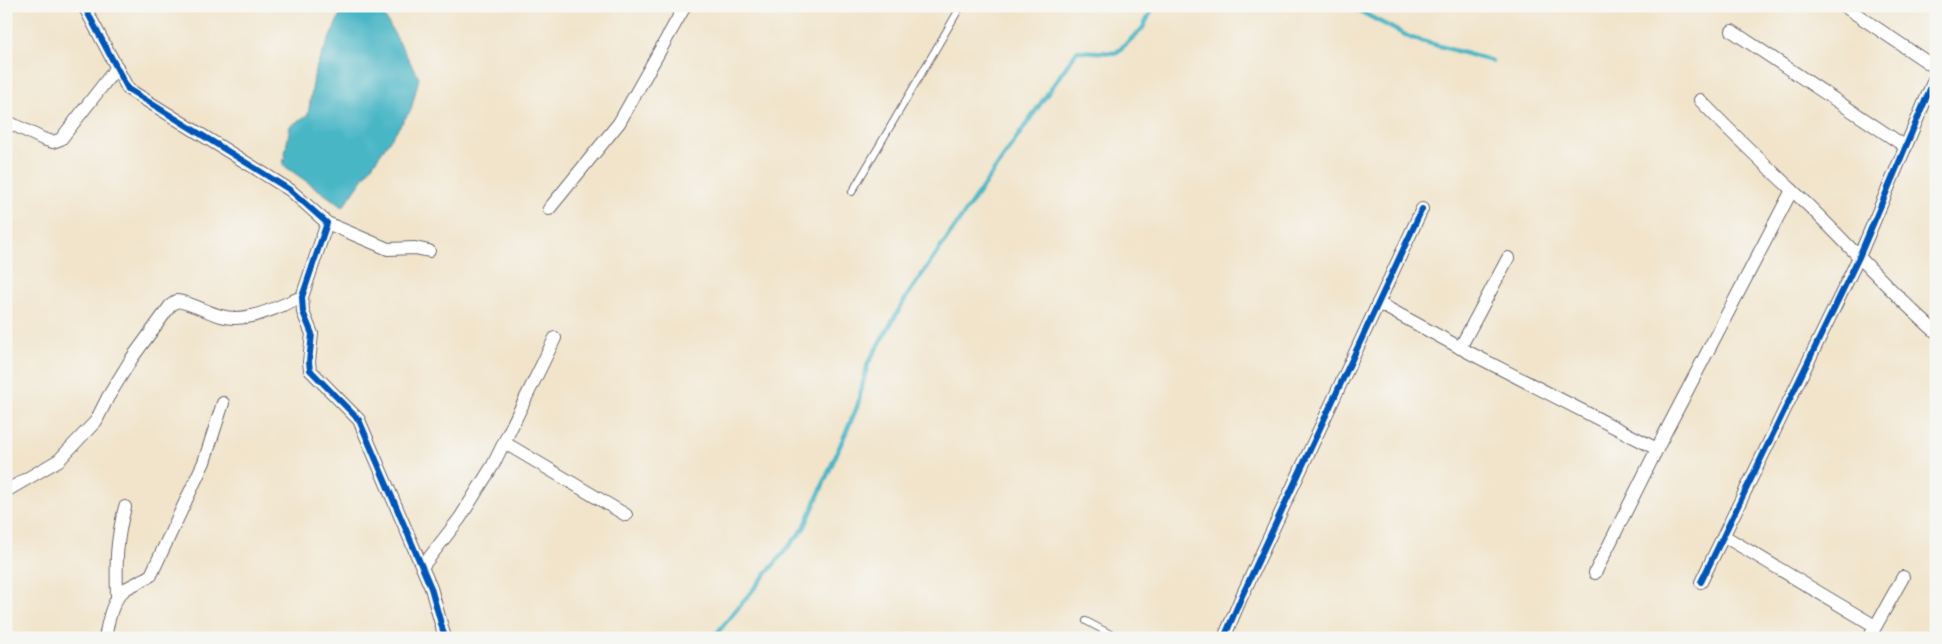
<svg xmlns="http://www.w3.org/2000/svg" width="1942" height="644" font-family="Itim,sans-serif">
<rect width="100%" height="100%" fill="#f6f6f2"/>
<filter id="ink" filterUnits="userSpaceOnUse"><feTurbulence type="fractalNoise" baseFrequency=".02" numOctaves="2"/><feDisplacementMap in="SourceGraphic" scale="10" xChannelSelector="R" yChannelSelector="G"/><feConvolveMatrix kernelMatrix="1 2 1 2 8 2 1 2 1" color-interpolation-filters="sRGB"/></filter>
<filter id="wash" filterUnits="userSpaceOnUse"><feTurbulence type="fractalNoise" baseFrequency=".0096" numOctaves="4" result="noise"/><feDisplacementMap in="SourceGraphic" scale="20" xChannelSelector="R" yChannelSelector="G"/><feGaussianBlur stdDeviation="1.12" result="paint"/><feColorMatrix in="noise" values="0 0 0 0 0 0 0 0 0 0 0 0 0 0 0 0 0 1.4 0 .05"/><feComposite in="paint" operator="in"/></filter>
<g filter="url(#wash)">
<rect width="100%" height="100%" fill="#f1e4cb"/>
<!-- water -->
<path fill="#4ab6c6" stroke="#366c80" d="M355 6H373L381 10 419 78 411 110 343 207 283 165 290 126 308 115 315 70 339 17Z"/>
<g fill="none" stroke-linecap="round" stroke-linejoin="round">
<!-- stream -->
<g stroke="#4ab6c6" stroke-width="4.5">
<path d="M1350 6 1411 38 1492 61"/>
<path d="M713 638 804 528 857 407 868 363 907 296 1077 51 1116 53 1142 29 1154 6"/>
</g>
</g>
</g>
<g filter="url(#ink)">
<g fill="none" stroke-linecap="round" stroke-linejoin="round">
<defs>
<g id="service">
<path d="M852 192 961 6"/>
<path d="M1086 621 1118 638"/>
</g>
<g id="minor">
<path d="M84 6 128 89 290 190 327 223 302 297 303 312 312 334 309 362 310 370 359 420 431 588 445 638"/>
<path d="M1844 6 1936 68"/>
<path d="M1732 31 1906 147"/>
<path d="M1700 100C1736 138 1774 173 1812 209 1854 250 1892 294 1936 332"/>
<path d="M6 121 43 139 53 142 61 139 117 67"/>
<path d="M549 209 619 123 685 6"/>
<path d="M327 223 388 249 415 248 429 251"/>
<path d="M1378 303 1470 353 1657 449"/>
<path d="M1460 348 1508 258"/>
<path d="M505 443 626 515"/>
<path d="M6 491 59 460 96 421 108 397 132 358 170 306 177 301C192 303 206 312 221 316 247 324 277 307 302 297"/>
<path d="M1724 536 1875 626"/>
<path d="M422 567 460 518 493 465 555 338"/>
<path d="M1595 573 1666 431 1792 190"/>
<path d="M1701 582 1859 257 1936 75"/>
<path d="M117 597C116 562 116 541 125 507"/>
<path d="M105 638C108 622 112 597 127 588 135 584 143 580 151 575L204 462 223 403"/>
<path d="M1224 638 1241 598 1422 209"/>
<path d="M1869 638 1903 577"/>
</g>
</defs>
<!-- service casing -->
<use href="#service" stroke="#6a666d" stroke-width="8"/>
<!-- minor casing -->
<use href="#minor" stroke="#6a666d" stroke-width="14"/>
<!-- service -->
<use href="#service" stroke="#fff" stroke-width="6"/>
<!-- minor -->
<use href="#minor" stroke="#fff" stroke-width="12"/>
<defs>
<g id="cycleway">
<path d="M84 6 128 89 290 190 327 223 302 297 303 312 312 334 309 362 310 370 359 420 431 588 445 638"/>
<path d="M1701 582 1859 257 1936 75"/>
<path d="M1224 638 1241 598 1422 209"/>
</g>
</defs>
<!-- cycleway casing -->
<use href="#cycleway" stroke="#f6f6f2" stroke-width="9"/>
<!-- cycleway -->
<use href="#cycleway" stroke="#0057b8" stroke-width="6"/>
</g>
</g>
<!-- margin -->
<rect width="1942" height="644" fill="none" stroke="#f6f6f2" stroke-width="25"/>
</svg>
